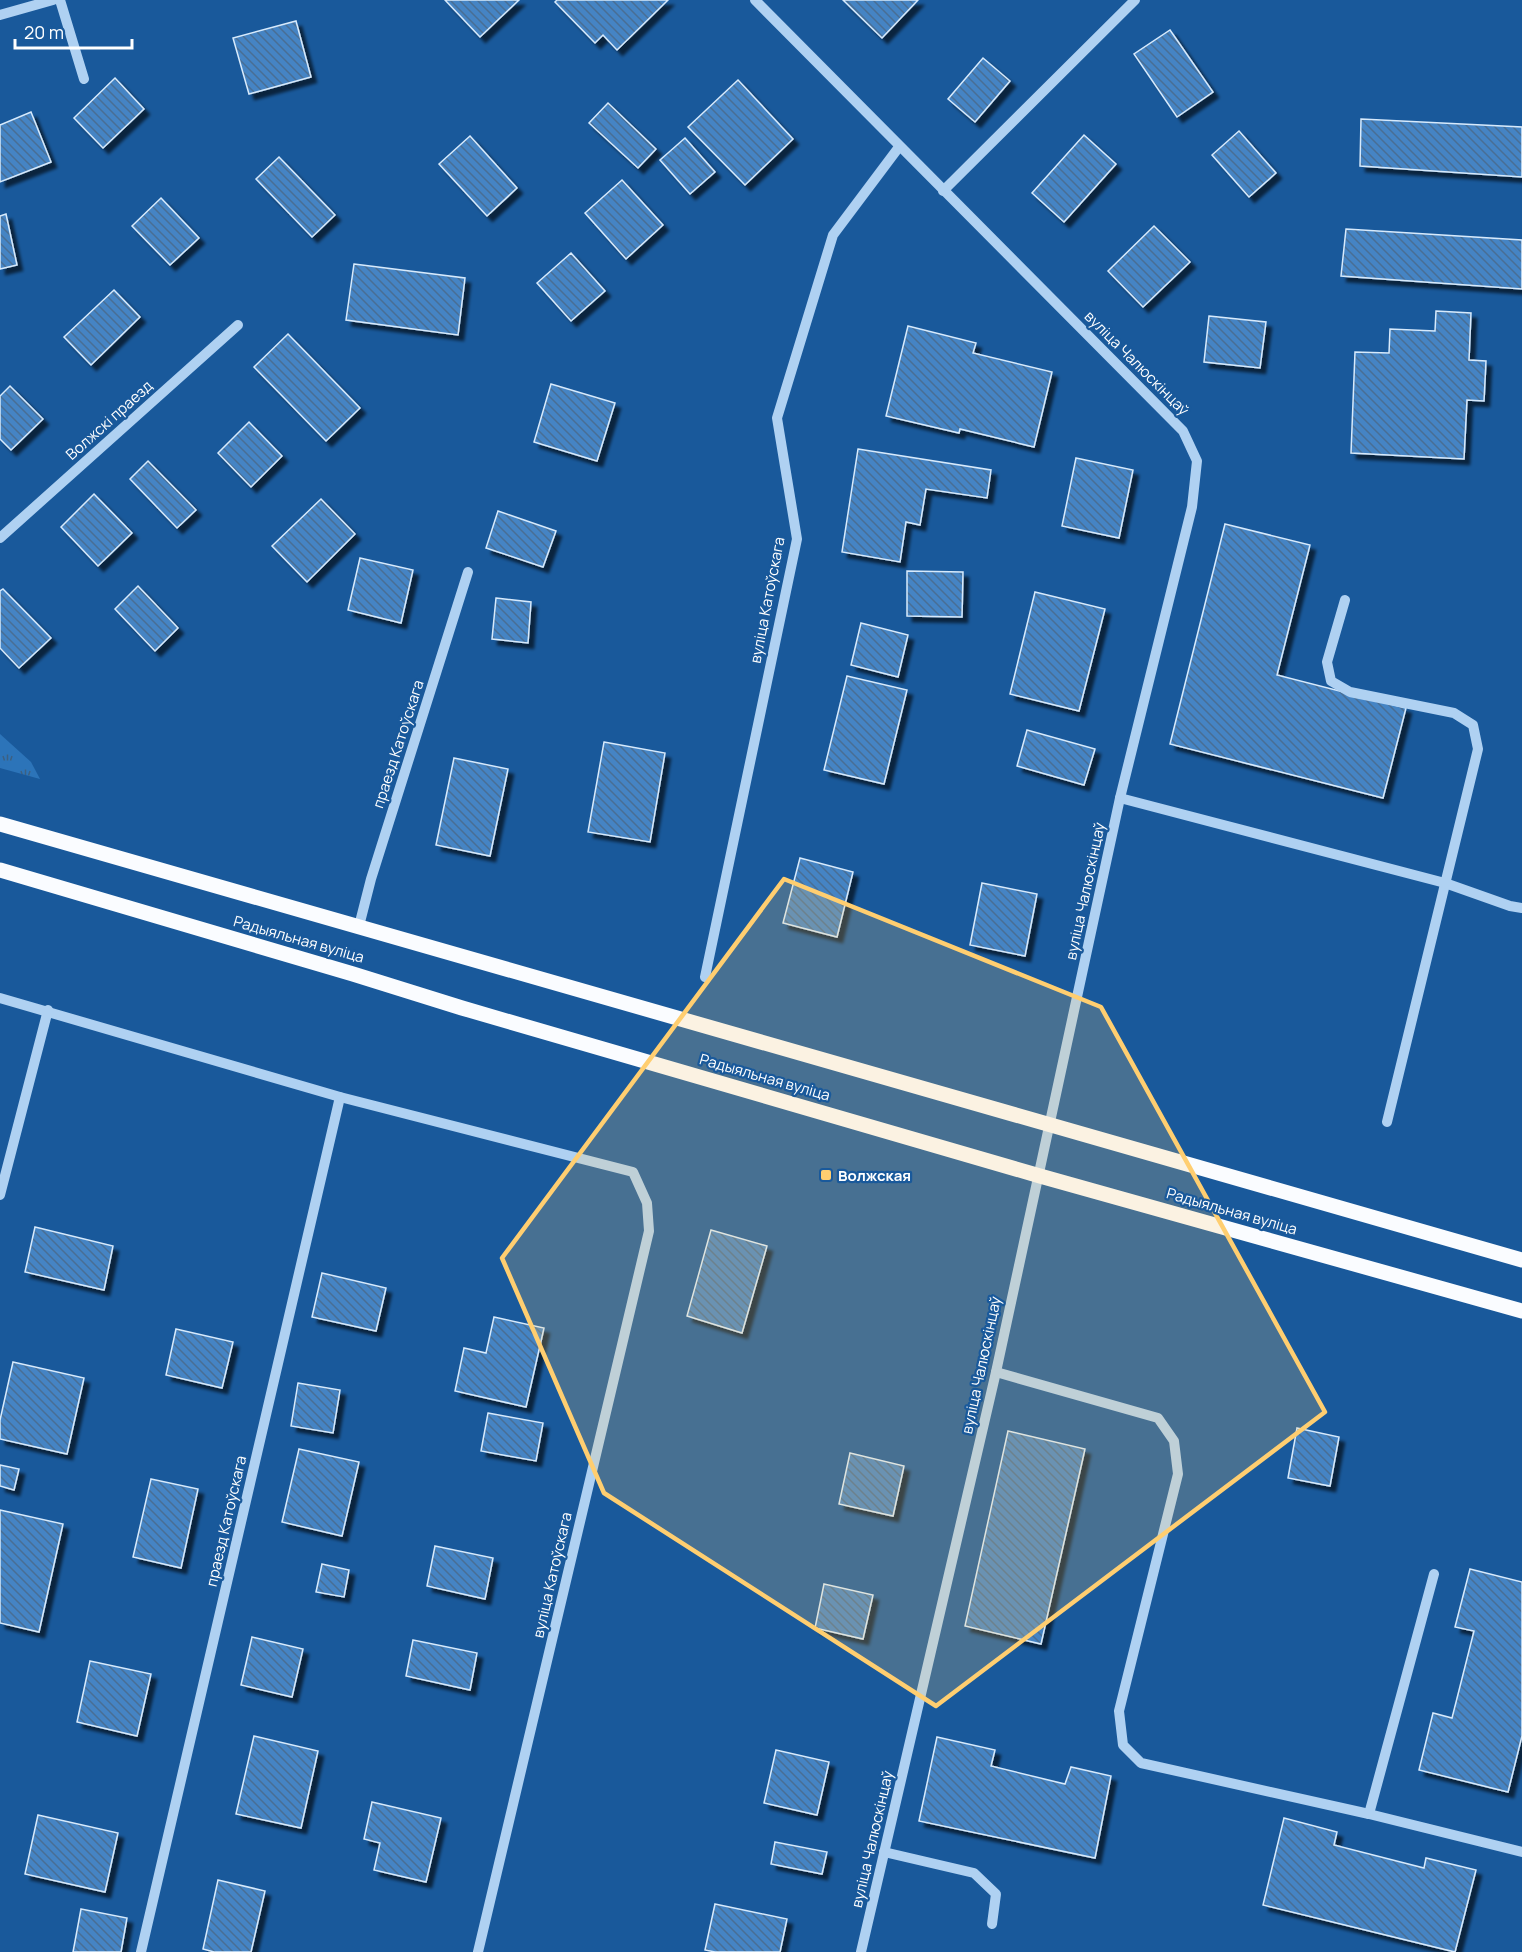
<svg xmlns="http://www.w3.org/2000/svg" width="1522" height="1952" font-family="Manrope,sans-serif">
<defs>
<pattern id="grass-tufts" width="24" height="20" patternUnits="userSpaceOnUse" patternTransform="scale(1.5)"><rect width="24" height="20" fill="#2c74b9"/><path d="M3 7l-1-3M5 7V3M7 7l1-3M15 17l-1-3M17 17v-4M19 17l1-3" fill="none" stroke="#3c6082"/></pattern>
<pattern id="building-back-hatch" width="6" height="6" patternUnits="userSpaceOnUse" patternTransform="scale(1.5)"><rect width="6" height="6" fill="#4584c4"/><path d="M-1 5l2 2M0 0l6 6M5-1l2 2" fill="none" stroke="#486e94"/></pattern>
<filter id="shadow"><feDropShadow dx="5.5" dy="5.5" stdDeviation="1.5" flood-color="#0009"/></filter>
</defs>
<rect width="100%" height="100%" fill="#19599b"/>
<!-- grass -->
<path fill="url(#grass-tufts)" d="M0 734 31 762 40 779 0 768Z"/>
<!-- building -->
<g fill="url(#building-back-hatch)" stroke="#d7eafc" stroke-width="1.5" filter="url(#shadow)">
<path d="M445 0H519L480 37Z"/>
<path d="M557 0H668L617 50 603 35 595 43 555 2Z"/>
<path d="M843 0H918L882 38Z"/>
<path d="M296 21 311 77 249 94 233 38Z"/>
<path d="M1170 30 1213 92 1177 117 1134 54Z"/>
<path d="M983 58 1010 81 975 122 948 99Z"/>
<path d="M115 78 144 109 103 148 74 118Z"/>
<path d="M738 80 793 139 745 185 688 127Z"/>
<path d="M608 103 656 149 638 168 589 123Z"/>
<path d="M31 112 51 162 0 182V125Z"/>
<path d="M1361 119 1522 127V177L1360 166Z"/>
<path d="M1239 131 1276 173 1249 197 1212 155Z"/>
<path d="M1084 135 1116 164 1064 222 1032 193Z"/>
<path d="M470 136 517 188 487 216 439 164Z"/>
<path d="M685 138 715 172 690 194 660 160Z"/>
<path d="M279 157 335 215 312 237 256 179Z"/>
<path d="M622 180 663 225 626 259 585 213Z"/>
<path d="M161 198 199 238 170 265 132 226Z"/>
<path d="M6 214 17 265 0 269V216Z"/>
<path d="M1154 226 1190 262 1143 307 1108 271Z"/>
<path d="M1346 229 1522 240V289L1341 276Z"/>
<path d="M571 253 605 291 571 321 537 283Z"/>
<path d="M354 264 465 278 458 335 346 320Z"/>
<path d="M114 290 140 317 91 365 64 337Z"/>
<path d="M1436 311 1471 313 1469 360 1486 361 1484 401 1467 400 1464 459 1351 453 1355 352 1389 353 1390 329 1435 331Z"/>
<path d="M1209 316 1266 322 1260 368 1204 362Z"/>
<path d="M908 326 976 343 973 353 1052 372 1034 447 960 429 959 433 886 416Z"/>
<path d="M288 334 360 408 326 441 254 367Z"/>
<path d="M551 384 615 403 597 461 534 442Z"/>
<path d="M10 386 43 419 11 450 0 439V396Z"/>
<path d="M249 422 282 456 251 487 218 453Z"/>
<path d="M858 449 991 470 987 498 926 489 920 525 906 522 900 562 842 552Z"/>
<path d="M1076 458 1133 470 1119 538 1062 526Z"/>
<path d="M148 461 196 510 177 528 130 479Z"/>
<path d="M94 494 132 533 98 566 61 527Z"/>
<path d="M321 499 355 534 307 582 272 546Z"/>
<path d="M498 511 556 531 543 567 486 548Z"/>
<path d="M1225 524 1310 545 1277 675 1406 708 1383 798 1170 744Z"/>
<path d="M360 558 413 570 401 623 348 610Z"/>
<path d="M907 571 963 572 962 617 907 616Z"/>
<path d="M138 586 178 628 155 651 115 609Z"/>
<path d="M3 589 51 638 19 668 0 648V591Z"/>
<path d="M1035 592 1105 609 1079 711 1010 694Z"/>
<path d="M496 598 531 602 528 643 492 639Z"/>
<path d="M861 623 908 635 898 677 851 665Z"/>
<path d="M847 676 907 690 884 784 824 770Z"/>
<path d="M1027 730 1095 749 1084 785 1017 766Z"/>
<path d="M604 742 665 753 650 842 588 832Z"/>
<path d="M454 758 508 769 490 856 436 845Z"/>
<path d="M800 858 853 872 837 937 783 923Z"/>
<path d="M982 883 1037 894 1025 956 970 945Z"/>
<path d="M35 1227 113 1246 104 1290 25 1272Z"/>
<path d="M711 1230 767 1246 742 1333 687 1316Z"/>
<path d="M322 1273 386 1288 376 1331 312 1317Z"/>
<path d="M494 1317 544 1328 526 1407 455 1391 464 1348 486 1353Z"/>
<path d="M176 1329 233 1342 222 1388 166 1375Z"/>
<path d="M13 1362 84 1378 67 1454 0 1439V1420Z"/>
<path d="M298 1383 340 1390 333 1433 291 1426Z"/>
<path d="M488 1413 543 1423 536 1461 481 1451Z"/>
<path d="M1297 1428 1339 1437 1330 1486 1288 1478Z"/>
<path d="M1008 1431 1085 1449 1041 1644 965 1626Z"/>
<path d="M299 1449 359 1462 342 1536 282 1522Z"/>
<path d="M850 1453 904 1466 893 1516 839 1504Z"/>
<path d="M0 1465 19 1469 14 1490 0 1486Z"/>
<path d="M151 1479 198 1489 181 1568 133 1557Z"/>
<path d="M0 1510 63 1524 39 1632 0 1623Z"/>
<path d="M435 1546 493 1558 485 1599 427 1586Z"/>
<path d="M322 1564 349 1570 344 1597 316 1592Z"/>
<path d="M1470 1569 1522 1582V1736L1508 1792 1419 1770 1433 1713 1452 1718 1474 1631 1455 1627Z"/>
<path d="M824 1584 873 1595 863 1639 815 1628Z"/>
<path d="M252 1637 303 1649 292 1697 241 1685Z"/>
<path d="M413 1640 477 1653 470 1690 406 1676Z"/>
<path d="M90 1661 151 1674 137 1736 77 1722Z"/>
<path d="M254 1736 318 1751 301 1828 236 1814Z"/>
<path d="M937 1737 995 1750 991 1766 1065 1784 1071 1767 1111 1776 1095 1858 919 1821Z"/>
<path d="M776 1750 829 1762 817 1815 764 1803Z"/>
<path d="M372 1802 441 1818 426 1882 374 1870 380 1843 364 1839Z"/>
<path d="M38 1815 118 1833 105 1892 25 1874Z"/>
<path d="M1284 1818 1337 1832 1334 1845 1424 1868 1426 1858 1476 1870 1455 1952 1263 1905Z"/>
<path d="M775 1842 827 1852 822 1874 771 1864Z"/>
<path d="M218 1880 265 1891 251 1952H214L203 1949Z"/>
<path d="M715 1904 787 1919 780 1952H715L705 1950Z"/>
<path d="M81 1909 127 1918 121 1952H73Z"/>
</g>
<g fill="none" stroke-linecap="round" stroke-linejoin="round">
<!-- minor -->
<g stroke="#afd1f2" stroke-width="10">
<path d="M60 0 84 79"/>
<path d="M755 0 1183 431 1197 461 1192 507 1120 798 996 1372 861 1952"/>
<path d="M0 15 53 0"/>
<path d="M943 191 1135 0"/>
<path d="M0 538 238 325"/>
<path d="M1345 600 1327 662 1331 681 1350 692 1454 713 1473 725 1478 749 1387 1122"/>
<path d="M1120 798 1445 883 1510 906 1522 908"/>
<path d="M359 926 371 879 468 572"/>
<path d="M705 977 797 539 777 418 833 235 899 147"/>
<path d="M0 998 340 1097 633 1172 647 1203 649 1231 478 1952"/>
<path d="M0 1195 48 1010"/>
<path d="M996 1372 1158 1418 1174 1441 1178 1474 1119 1711 1123 1745 1141 1763 1369 1814 1522 1852"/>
<path d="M1369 1814 1434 1574"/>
<path d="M884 1852 974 1873 996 1894 992 1924"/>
<path d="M141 1952 340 1097"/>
</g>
<!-- major -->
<g stroke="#fafcff" stroke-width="15">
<path d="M0 824 1522 1260"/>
<path d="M0 870 353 974 462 1008 1040 1176 1522 1311"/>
</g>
</g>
<!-- marked area -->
<path fill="#ffce70" fill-opacity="0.2" stroke="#ffce70" stroke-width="4.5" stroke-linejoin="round" d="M784 879 1101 1007 1325 1412 936 1706 604 1493 502 1258Z"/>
<!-- markers -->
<rect fill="#ffce70" stroke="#19599b" stroke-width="2" x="820" y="1169" width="12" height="12" rx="3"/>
<g text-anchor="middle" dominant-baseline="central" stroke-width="4.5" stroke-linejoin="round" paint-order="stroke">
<!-- street labels -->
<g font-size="15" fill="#fff" stroke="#19599b">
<text transform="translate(1137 363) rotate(45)">вуліца Чалюскінцаў</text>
<text transform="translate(109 420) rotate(-42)">Волжскі праезд</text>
<text transform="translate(767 600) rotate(-79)">вуліца Катоўскага</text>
<text transform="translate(398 744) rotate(-72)">праезд Катоўскага</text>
<text transform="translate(1085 891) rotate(-78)">вуліца Чалюскінцаў</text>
<text transform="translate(299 939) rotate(16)">Радыяльная вуліца</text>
<text transform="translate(765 1077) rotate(16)">Радыяльная вуліца</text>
<text transform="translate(1232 1211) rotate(16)">Радыяльная вуліца</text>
<text transform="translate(981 1365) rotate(-78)">вуліца Чалюскінцаў</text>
<text transform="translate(226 1521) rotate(-77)">праезд Катоўскага</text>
<text transform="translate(552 1575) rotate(-77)">вуліца Катоўскага</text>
<text transform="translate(872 1839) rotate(-77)">вуліца Чалюскінцаў</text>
</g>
<!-- poi labels -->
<g font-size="15" font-weight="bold" fill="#fff" stroke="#19599b" text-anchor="start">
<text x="838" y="1175">Волжская</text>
</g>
</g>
<!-- scale -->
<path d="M15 39v9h117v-9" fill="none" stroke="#ffffff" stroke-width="3"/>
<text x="24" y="39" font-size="18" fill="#ffffff" stroke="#19599b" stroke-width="4.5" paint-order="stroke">20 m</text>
</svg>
